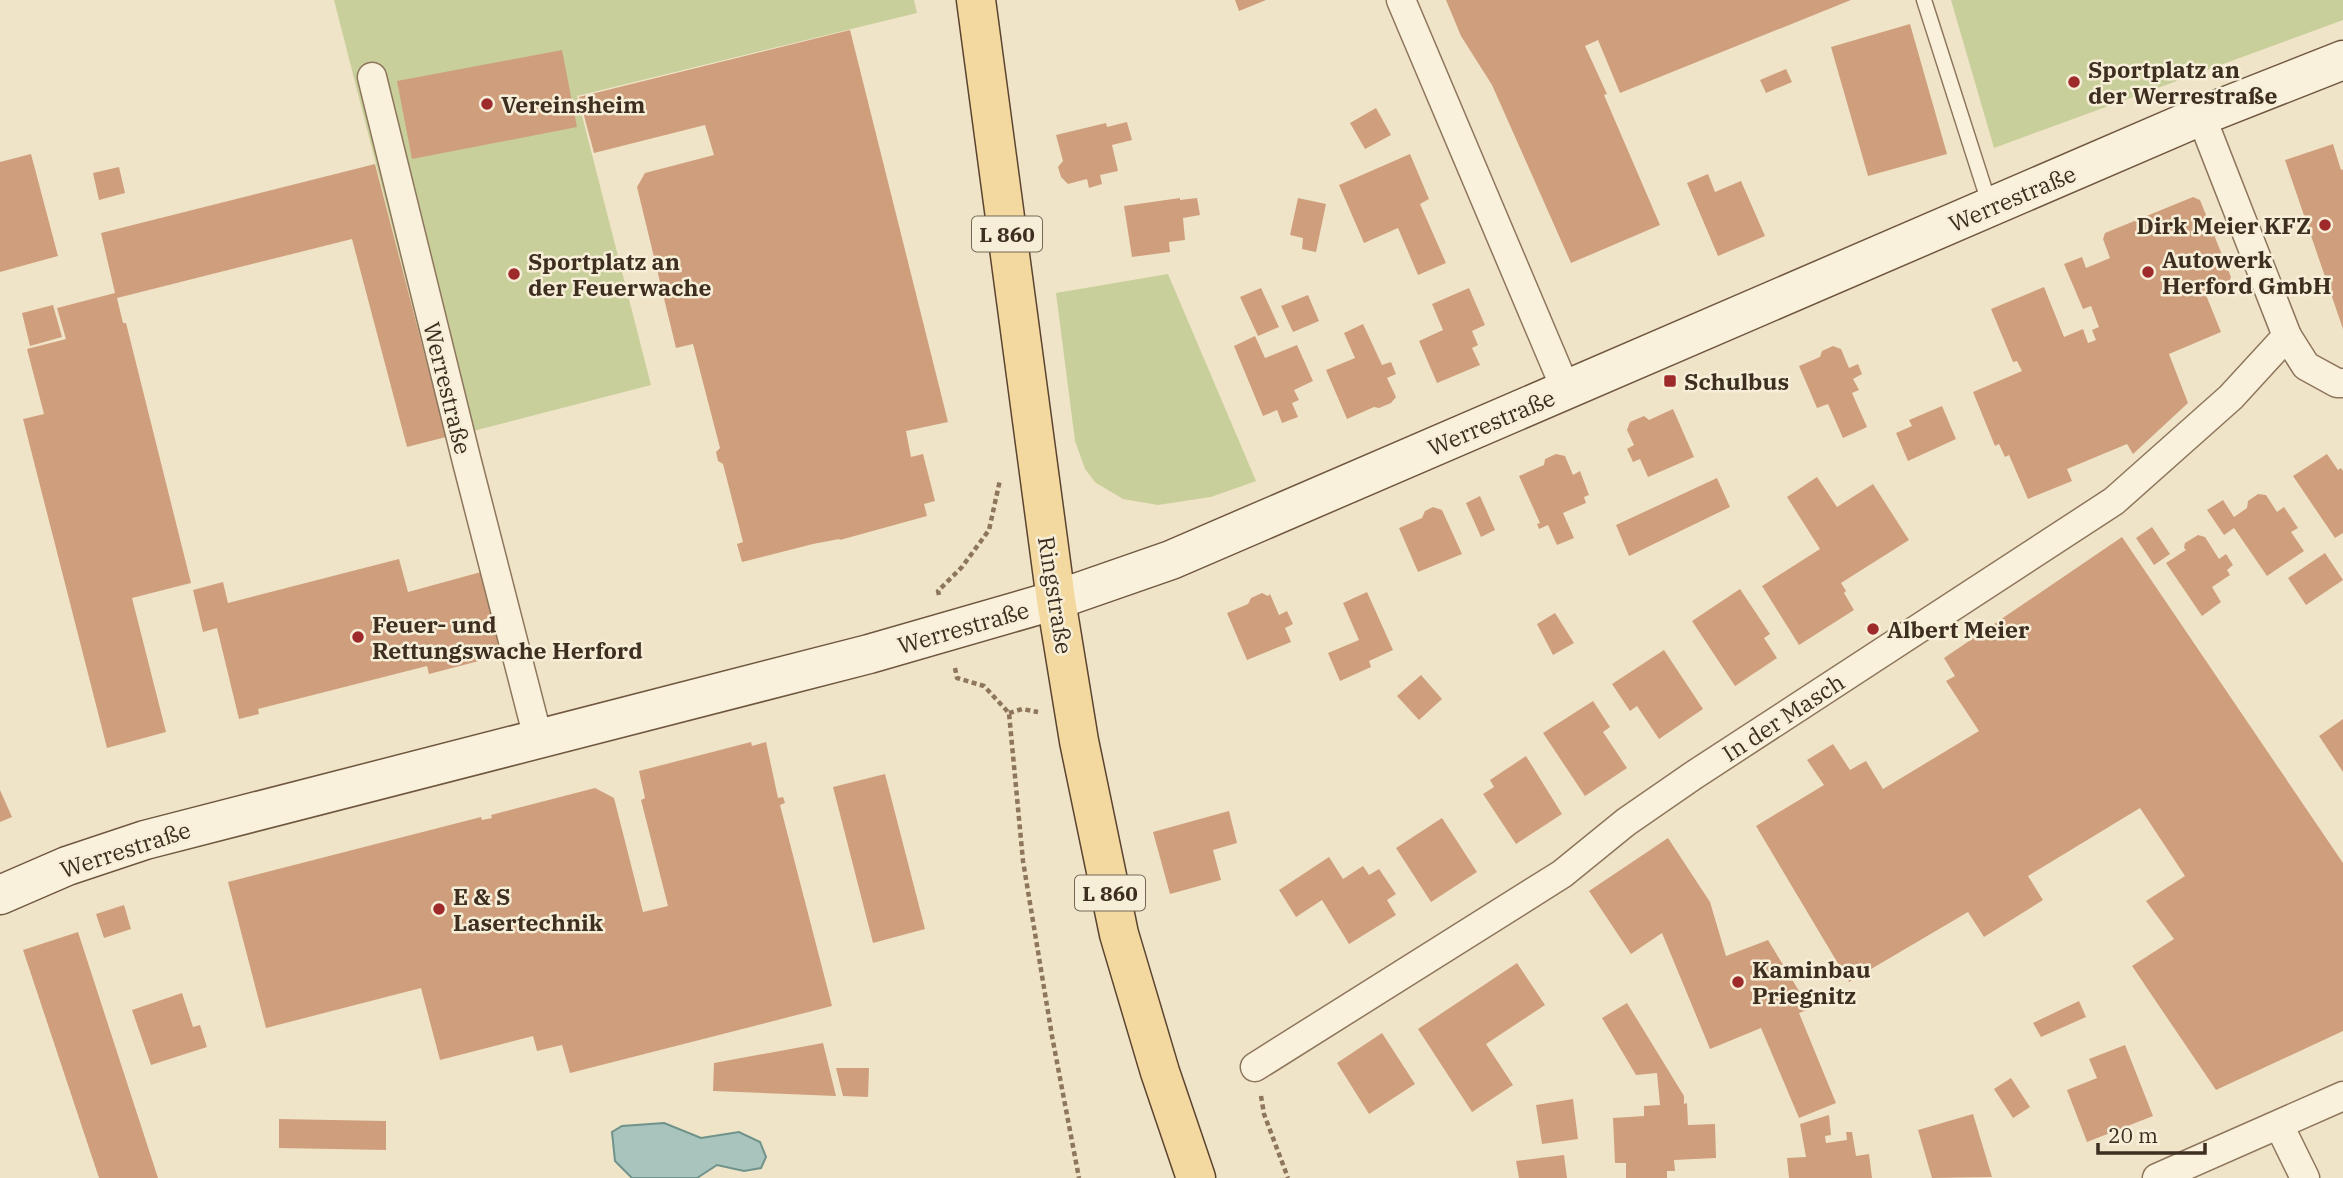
<svg xmlns="http://www.w3.org/2000/svg" width="2343" height="1178" font-family="'IBM Plex Serif',serif">
<rect width="100%" height="100%" fill="#f0e4c8"/>
<!-- green -->
<g fill="#c9cf9b">
<path d="M334 0H914L917 13 577 96 651 385 446 438Z"/>
<path d="M1951 0H2343V20L1994 148Z"/>
<path d="M1168 274 1256 481 1211 497 1158 505 1123 499 1096 483 1085 469 1075 441 1056 293Z"/>
</g>
<!-- water -->
<path fill="#a9c4bc" stroke="#6f938a" stroke-width="2" d="M664 1123 701 1138 739 1132 760 1142 766 1157 761 1168 744 1171 717 1165 697 1178H632L615 1161 612 1132 622 1126Z"/>
<!-- building -->
<g fill="#cf9f7d">
<path d="M1235 0H1266L1239 11Z"/>
<path d="M1446 0H1851L1620 93 1598 40 1585 46 1607 94 1604 95 1660 225 1571 263 1492 85 1461 36Z"/>
<path d="M1910 24 1947 154 1868 176 1831 47Z"/>
<path d="M850 30 948 422 906 431 911 457 923 454 935 501 924 504 927 516 840 540 839 539 813 544 742 562 737 544 743 542 723 464 718 461 716 452 720 448 693 344 676 348 637 187 645 173 714 155 705 125 594 153 579 97Z"/>
<path d="M562 50 577 127 412 159 397 81Z"/>
<path d="M1786 69 1792 82 1766 93 1760 80Z"/>
<path d="M1376 108 1391 135 1365 149 1350 123Z"/>
<path d="M1127 122 1132 140 1112 145 1118 171 1100 175 1102 184 1089 188 1087 179 1068 184 1061 177 1058 167 1063 161 1056 135 1106 123 1107 127Z"/>
<path d="M2333 144 2341 170 2343 169V329L2285 160Z"/>
<path d="M31 154 58 256 0 272V162Z"/>
<path d="M1410 154 1429 199 1420 204 1446 263 1418 275 1398 228 1364 243 1339 185Z"/>
<path d="M375 164 446 437 407 447 352 239 117 298 123 323H126L191 583 132 598 166 732 107 748 23 419 44 414 27 349 66 339 57 308 115 293 101 233Z"/>
<path d="M119 167 125 193 99 200 93 173Z"/>
<path d="M1708 174 1715 192 1741 181 1765 236 1718 256 1687 183Z"/>
<path d="M2193 197 2200 200 2231 277 2228 285 2206 295 2221 332 2169 354 2188 403 2133 454 2127 444 2067 469 2072 481 2028 499 2009 455 2005 457 1999 444 1995 446 1973 392 2022 371 2017 361 2013 362 1991 309 2044 287 2064 337 2083 329 2088 343 2096 340 2092 330 2099 327 2091 306 2083 309 2064 264 2082 257 2086 268 2110 258 2103 239 2105 233Z"/>
<path d="M1180 198V200L1197 198 1200 215 1183 218 1185 240 1169 242 1170 252 1132 257 1124 206Z"/>
<path d="M1298 198 1326 204 1316 252 1302 249 1303 238 1290 235Z"/>
<path d="M1261 288 1279 327 1258 336 1240 297Z"/>
<path d="M1469 288 1485 325 1472 331 1478 345 1472 348 1480 365 1437 383 1419 341 1443 330 1432 304Z"/>
<path d="M1308 295 1319 321 1293 332 1281 306Z"/>
<path d="M53 305 62 337 30 346 22 313Z"/>
<path d="M1363 324 1382 365 1391 362 1396 374 1387 378 1396 397 1391 403 1379 408 1374 407 1347 419 1326 370 1355 358 1344 333Z"/>
<path d="M1255 336 1265 358 1297 345 1313 381 1294 390 1299 400 1292 403 1298 417 1282 423 1277 410 1263 416 1234 346Z"/>
<path d="M1833 346 1841 349 1849 368 1858 364 1862 374 1853 379 1859 390 1852 393 1867 427 1843 438 1828 404 1817 408 1799 366 1820 357 1822 351Z"/>
<path d="M1942 406 1956 439 1908 461 1896 433 1912 426 1909 420Z"/>
<path d="M1673 409 1694 457 1648 477 1640 459 1633 462 1627 449 1634 445 1627 430 1630 422 1644 416 1649 420Z"/>
<path d="M1556 454 1565 456 1573 475 1580 471 1589 495 1584 497 1586 503 1563 513 1574 538 1557 545 1548 525 1539 529 1537 524 1540 523 1519 476 1544 465 1545 459Z"/>
<path d="M2327 454 2338 470 2341 468 2343 471V533L2335 538 2293 476Z"/>
<path d="M1817 477 1837 507 1873 484 1909 540 1841 583 1846 591 1844 593 1854 610 1799 645 1762 586 1820 549 1787 497Z"/>
<path d="M1717 478 1730 507 1629 556 1616 525Z"/>
<path d="M2258 494 2266 495 2277 512 2284 507 2298 528 2291 532 2304 551 2267 576 2234 528 2224 535 2207 510 2223 500 2234 517 2247 508 2248 501Z"/>
<path d="M1480 496 1495 530 1481 537 1466 503Z"/>
<path d="M1433 507 1442 510 1462 554 1418 572 1399 528 1422 518 1425 511Z"/>
<path d="M2152 527 2170 554 2154 565 2136 538Z"/>
<path d="M2198 535 2205 537 2219 559 2226 554 2233 565 2227 570 2230 575 2212 587 2221 602 2202 616 2166 563 2186 550 2184 548 2185 543Z"/>
<path d="M2122 537 2343 863V1031L2216 1090 2132 966 2174 939 2146 901 2185 876 2140 808 2028 876 2043 900 1984 937 1968 912 1849 982 1756 826 1824 785 1807 760 1833 744 1850 770 1866 761 1883 789 1979 731 1946 681 1955 676 1944 658Z"/>
<path d="M2325 553 2343 580 2306 605 2288 578Z"/>
<path d="M399 559 408 592 481 572 502 655 429 674 427 666 258 709 259 714 239 719 217 628 203 632 193 590 223 582 228 603Z"/>
<path d="M1740 589 1770 634 1764 638 1777 658 1735 686 1692 621Z"/>
<path d="M1367 592 1393 650 1369 661 1371 667 1340 681 1328 653 1359 640 1343 603Z"/>
<path d="M1262 593 1268 596 1270 594 1279 615 1287 611 1293 624 1285 628 1291 642 1247 660 1227 613 1248 604 1251 598Z"/>
<path d="M1555 613 1574 643 1553 655 1537 624Z"/>
<path d="M1664 650 1703 709 1659 739 1637 706 1630 711 1612 684Z"/>
<path d="M1421 675 1442 699 1419 720 1397 696Z"/>
<path d="M1593 701 1610 727 1603 732 1627 768 1585 796 1543 733Z"/>
<path d="M2343 719V772L2319 736Z"/>
<path d="M751 742 752 746 766 742 778 798 783 797 785 803 780 805 832 1006 570 1073 562 1045 537 1051 533 1036 440 1060 421 988 266 1028 228 882 481 817 482 820 492 818 491 815 595 788 614 798 643 912 668 906 641 800 645 798 639 771Z"/>
<path d="M1526 756 1562 814 1516 844 1483 794 1494 787 1490 780Z"/>
<path d="M885 774 925 929 873 943 833 787Z"/>
<path d="M0 790 12 817 0 822Z"/>
<path d="M1229 811 1237 843 1213 850 1221 880 1170 894 1153 832Z"/>
<path d="M1442 818 1477 872 1431 902 1396 848Z"/>
<path d="M1668 838 1710 902 1726 956 1768 940 1810 1009 1799 1013 1836 1103 1799 1118 1761 1028 1710 1049 1662 933 1631 954 1589 891Z"/>
<path d="M1329 857 1343 879 1363 866 1369 875 1379 869 1396 894 1387 900 1396 915 1349 944 1322 900 1296 917 1279 890Z"/>
<path d="M124 905 131 929 104 938 96 914Z"/>
<path d="M78 932 158 1178H99L23 950Z"/>
<path d="M1517 963 1545 1005 1486 1044 1513 1085 1472 1112 1418 1029Z"/>
<path d="M182 993 193 1027 200 1025 207 1047 151 1065 132 1010Z"/>
<path d="M2079 1001 2086 1017 2041 1037 2033 1023Z"/>
<path d="M1627 1003 1684 1096V1104L1687 1103 1688 1125 1715 1124 1716 1158 1674 1160 1675 1171H1667V1178H1626V1163H1615L1613 1118 1644 1116V1106L1660 1105 1657 1073 1636 1075 1602 1018Z"/>
<path d="M1382 1033 1415 1084 1369 1114 1337 1063Z"/>
<path d="M823 1043 836 1096 713 1091 714 1063Z"/>
<path d="M2125 1045 2153 1116 2087 1142 2067 1090 2097 1078 2089 1059Z"/>
<path d="M836 1068H869L868 1097 843 1096Z"/>
<path d="M2011 1078 2030 1107 2013 1118 1994 1089Z"/>
<path d="M1573 1099 1578 1139 1542 1144 1536 1105Z"/>
<path d="M1973 1114 1992 1177 1932 1178 1918 1130Z"/>
<path d="M1829 1115 1831 1135 1825 1136 1826 1143 1847 1140 1846 1132H1852L1856 1156 1869 1154 1872 1178H1789L1787 1158 1806 1157 1800 1124Z"/>
<path d="M279 1119 386 1121V1150L279 1148Z"/>
<path d="M1564 1155 1567 1178H1519L1516 1161Z"/>
</g>
<g fill="none" stroke-linecap="round" stroke-linejoin="round">
<defs>
<path id="service" d="M1924 0 1990 206"/>
<g id="minor">
<path d="M1401 0 1566 390"/>
<path d="M372 77 467 462 538 738"/>
<path d="M2201 116 2287 336 2306 366 2337 383H2343"/>
<path d="M1255 1067 1562 874 1626 822 1694 775 2114 501 2231 397 2287 336"/>
<path d="M2279 1125 2305 1178"/>
<path d="M2157 1178 2343 1096"/>
</g>
<path id="secondary" d="M0 895 67 866 145 840 869 654 1056 600 1171 560 2201 116 2343 60"/>
<path id="primary" d="M976 0 1056 600 1079 741 1119 934 1160 1072 1196 1178"/>
</defs>
<!-- service casing -->
<use href="#service" stroke="#8d765c" stroke-width="17"/>
<!-- minor casing -->
<use href="#minor" stroke="#8d765c" stroke-width="31"/>
<!-- secondary casing -->
<use href="#secondary" stroke="#6f573f" stroke-width="41"/>
<!-- primary casing -->
<use href="#primary" stroke="#5b4430" stroke-width="41"/>
<!-- path -->
<g stroke="#8d765c" stroke-width="4.5" stroke-dasharray="5 3.5" stroke-linecap="butt">
<path d="M939 595 938 591 962 567 989 530 1000 480"/>
<path d="M955 668 957 678 984 686 1009 713 1023 861 1052 1036 1079 1178"/>
<path d="M1009 713 1022 709 1038 712"/>
<path d="M1261 1096 1264 1114 1288 1178"/>
</g>
<!-- service -->
<use href="#service" stroke="#faf1dc" stroke-width="14"/>
<!-- minor -->
<use href="#minor" stroke="#faf1dc" stroke-width="28"/>
<!-- secondary -->
<use href="#secondary" stroke="#faf1dc" stroke-width="38"/>
<!-- primary -->
<use href="#primary" stroke="#f3d9a0" stroke-width="38"/>
</g>
<!-- markers -->
<g fill="#9e2a2b" stroke="#f7eed8" stroke-width="2.5">
<circle cx="2074" cy="82" r="7"/>
<circle cx="487" cy="104" r="7"/>
<circle cx="2325" cy="225" r="7"/>
<circle cx="2148" cy="272" r="7"/>
<circle cx="514" cy="274" r="7"/>
<rect x="1663" y="374" width="14" height="14" rx="3.5"/>
<circle cx="1873" cy="629" r="7"/>
<circle cx="358" cy="637" r="7"/>
<circle cx="439" cy="909" r="7"/>
<circle cx="1738" cy="982" r="7"/>
</g>
<g text-anchor="middle" dominant-baseline="central" stroke-width="5" stroke-linejoin="round" paint-order="stroke">
<!-- shield labels -->
<g fill="#f7eed8" stroke="#756857" stroke-width="2">
<rect x="972" y="216.5" width="70" height="35" rx="5"/>
<rect x="1075" y="875.5" width="70" height="35" rx="5"/>
</g>
<g font-size="21" font-weight="bold" fill="#3d2e20">
<text x="1007" y="234">L 860</text>
<text x="1110" y="893">L 860</text>
</g>
<!-- poi labels -->
<g font-size="23" font-weight="bold" fill="#3d2e20" stroke="#f7eed8" text-anchor="start">
<text x="2088" y="69">Sportplatz an<tspan x="2088" dy="26">der Werrestraße</tspan></text>
<text x="501" y="104">Vereinsheim</text>
<text x="2311" y="225" text-anchor="end">Dirk Meier KFZ</text>
<text x="2162" y="259">Autowerk<tspan x="2162" dy="26">Herford GmbH</tspan></text>
<text x="528" y="261">Sportplatz an<tspan x="528" dy="26">der Feuerwache</tspan></text>
<text x="1684" y="381">Schulbus</text>
<text x="372" y="624">Feuer- und<tspan x="372" dy="26">Rettungswache Herford</tspan></text>
<text x="1887" y="629">Albert Meier</text>
<text x="453" y="896">E &amp; S<tspan x="453" dy="26">Lasertechnik</tspan></text>
<text x="1752" y="969">Kaminbau<tspan x="1752" dy="26">Priegnitz</tspan></text>
</g>
<!-- street labels -->
<g font-size="23" fill="#3d2e20" stroke="#f7eed8">
<text transform="translate(2012 198) rotate(-23)">Werrestraße</text>
<text transform="translate(448 388) rotate(76)">Werrestraße</text>
<text transform="translate(1491 422) rotate(-23)">Werrestraße</text>
<text transform="translate(1056 595) rotate(81)">Ringstraße</text>
<text transform="translate(963 627) rotate(-16)">Werrestraße</text>
<text transform="translate(1783 717) rotate(-33)">In der Masch</text>
<text transform="translate(125 849) rotate(-18)">Werrestraße</text>
</g>
</g>
<!-- scale -->
<path d="M2098 1143v10h107v-10" fill="none" stroke="#3d2e20" stroke-width="3.5"/>
<text x="2108" y="1143" font-size="21" fill="#3d2e20" stroke="#f7eed8" stroke-width="5" paint-order="stroke">20 m</text>
</svg>
